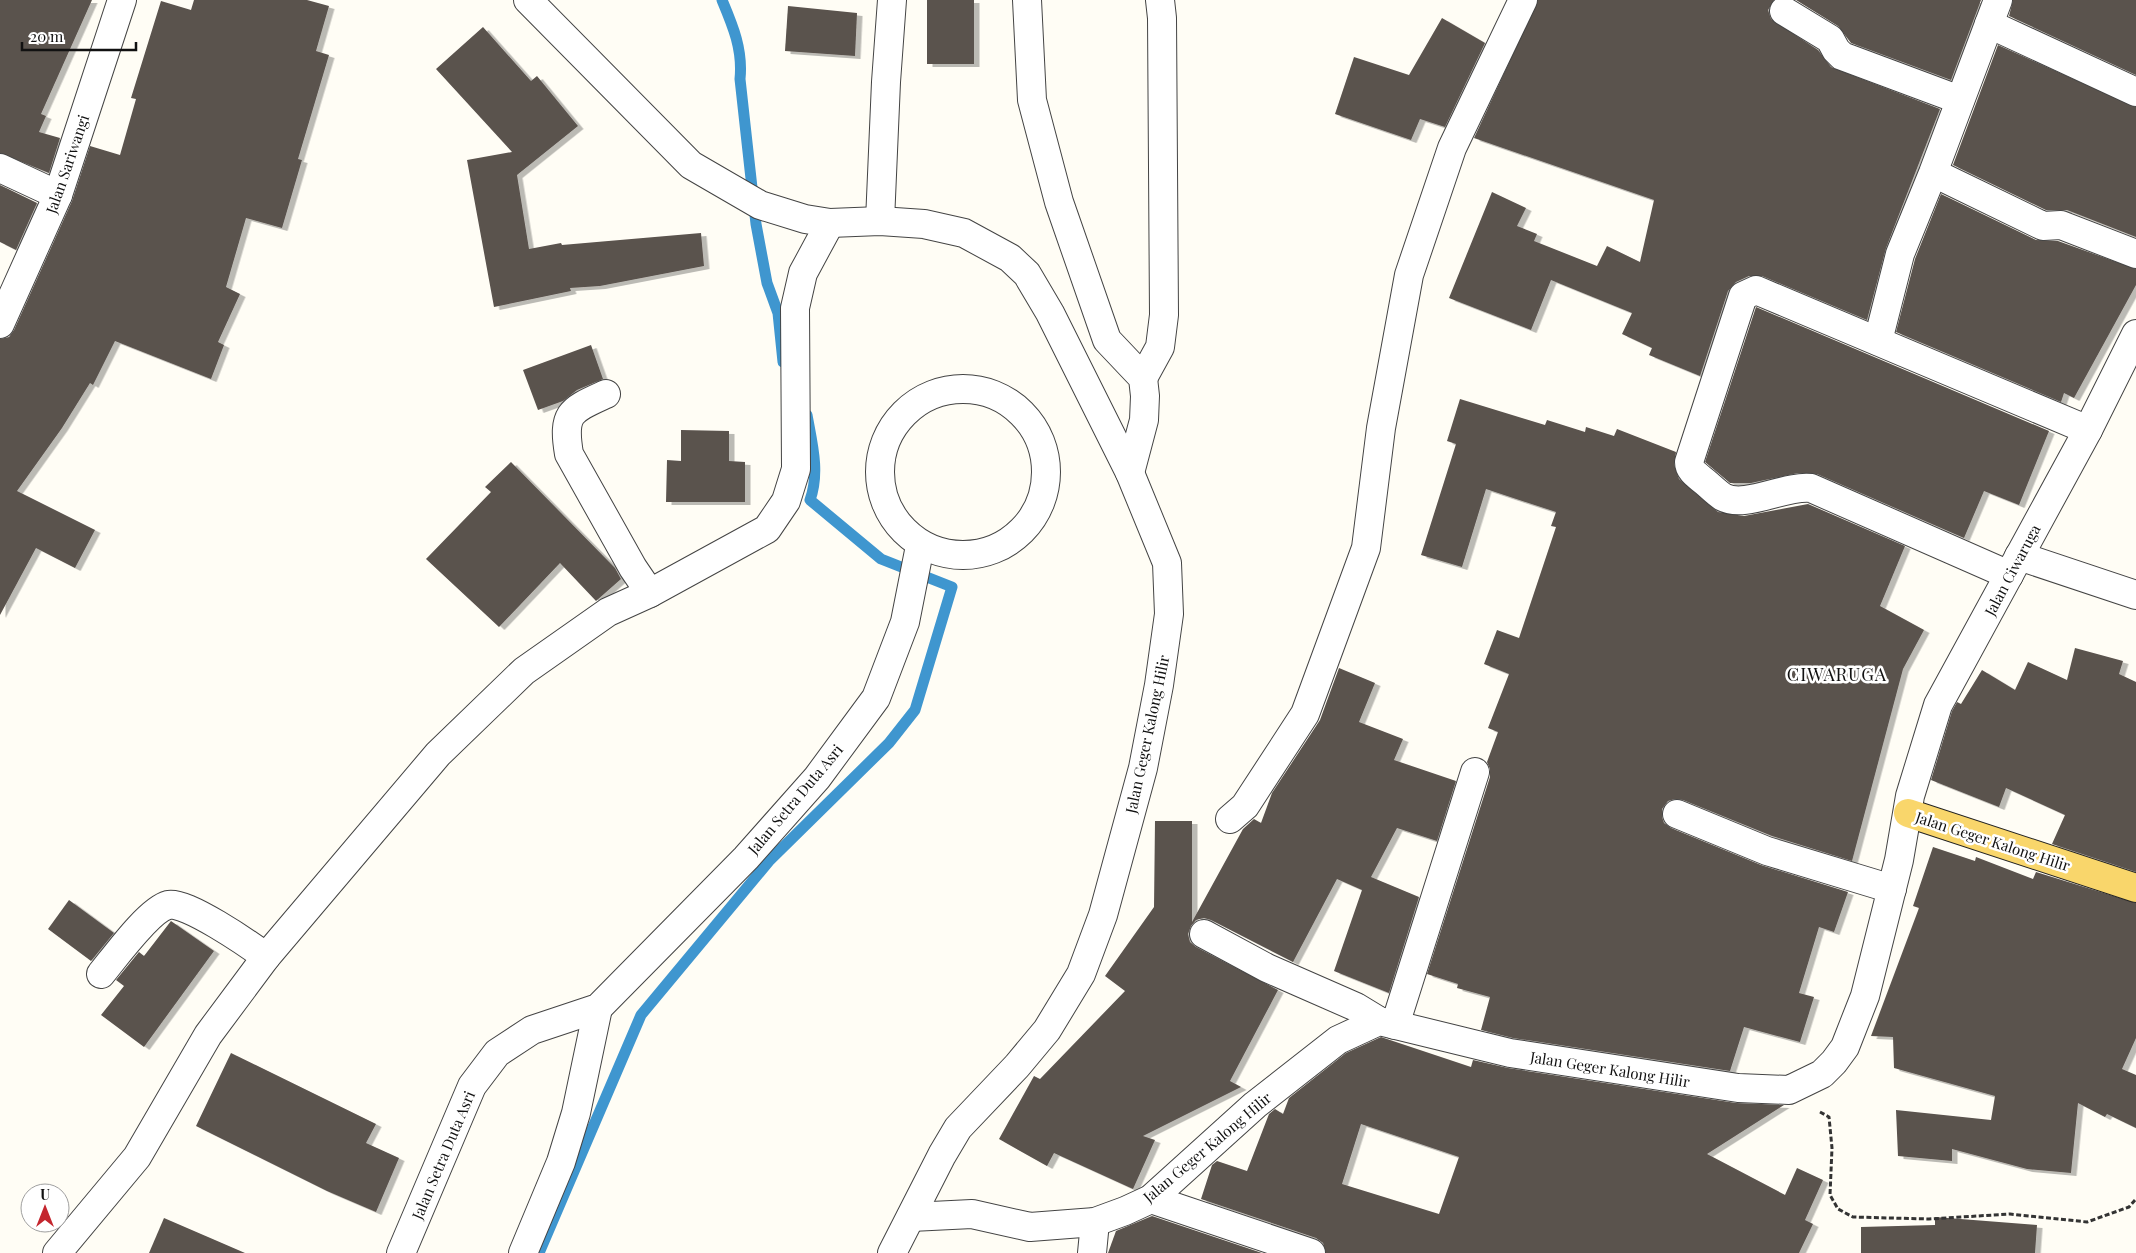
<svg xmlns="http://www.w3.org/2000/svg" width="2136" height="1253" font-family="'Playfair Display',serif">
<defs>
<filter id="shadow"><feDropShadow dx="5.5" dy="3" stdDeviation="0" flood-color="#0004"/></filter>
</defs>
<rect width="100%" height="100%" fill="#fffdf5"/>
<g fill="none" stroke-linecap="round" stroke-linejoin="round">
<!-- stream -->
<g stroke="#3f96cf" stroke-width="11">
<path d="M722 0C733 26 743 50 740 79L756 224 767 283 778 313 783 362"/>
<path d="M539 1253 641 1015 770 860 889 743 915 710 952 587 881 559 810 500C820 472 812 443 807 415"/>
</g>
</g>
<!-- building -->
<g fill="#5a524d" fill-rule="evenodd" filter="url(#shadow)">
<path d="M0 0H92L41 114 46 116 39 132 60 138 49 173 0 153Z"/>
<path d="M194 0H307L329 6 316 51 329 55 298 159 302 160 282 228 246 218 226 287 240 294 218 342 224 345 211 379 115 341 93 385 90 383 62 428 17 491 95 530 75 568 36 548 0 615V339L9 337 14 330 72 201 90 146 120 155 136 99 131 98 161 1 191 10Z"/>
<rect x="927" y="0" width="47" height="64"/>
<path d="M1538 0H1774L1768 10 1771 19 1818 50 1831 67 1940 109 1886 248 1867 320 1762 276H1749L1736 282 1728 291 1700 376 1649 355 1652 348 1622 334 1632 313 1551 280 1531 330 1449 298 1492 192 1526 208 1517 226 1537 234 1534 241 1597 266 1607 246 1640 262 1654 200 1474 138Z"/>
<path d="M1796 0H1981L1951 80 1851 43 1838 26Z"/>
<path d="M2013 0H2136V75L2009 16Z"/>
<path d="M788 6 857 13 855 56 785 51Z"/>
<path d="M1442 18 1485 43 1445 127 1420 119 1411 140 1335 114 1354 57 1409 75Z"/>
<path d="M483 27 531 81 537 76 578 126 517 175 529 249 561 243 562 245 701 233 704 266 600 286 570 288 571 291 494 307 467 160 512 152 436 69Z"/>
<path d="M1998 45 2136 107V237L2067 210H2046L1953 165Z"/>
<path d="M0 185 37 203 16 250 0 242Z"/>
<path d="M1941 194 2036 240 2058 241 2136 269V285L2074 398 2064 393 2061 402 1896 332 1915 259Z"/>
<path d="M1756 307 2049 431 2019 505 1984 491 1964 538 1817 474 1798 473 1751 483H1730L1705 462Z"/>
<path d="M591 345 603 379 577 390 563 401 538 410 523 370Z"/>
<path d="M1460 399 1545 425 1547 420 1585 432 1586 427 1614 436 1617 429 1676 452 1674 464 1679 479 1718 512 1744 516 1808 504 1905 546 1880 606 1924 630 1903 669 1852 861 1772 836 1683 800 1675 799 1668 801 1662 809V817L1664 823 1671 828 1761 865 1848 892 1834 932 1819 927 1799 993 1814 997 1800 1042 1744 1027 1730 1071 1513 1038 1481 1030 1490 997 1457 988 1458 984 1427 974 1490 777V769L1487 762 1498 732 1488 728 1509 674 1484 664 1497 630 1519 638 1556 527 1551 526 1556 512 1486 489 1462 567 1421 555 1456 444 1447 441Z"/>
<path d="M681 430 729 431V461L745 462V502H666L667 460 681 461Z"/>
<path d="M511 462 615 568 621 579 596 601 560 563 499 627 426 559 491 492 485 487Z"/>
<path d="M2075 648 2123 661 2119 674 2136 682V872L2052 844 2065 815 2006 788 1999 807 1931 780 1952 711 1957 702 1961 704 1982 670 2015 690 2028 662 2067 680Z"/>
<path d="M1339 668 1375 683 1359 722 1403 739 1394 760 1456 781 1437 841 1397 828 1371 877 1419 897 1389 993 1334 971 1362 890 1337 879 1293 962 1211 920 1204 918 1196 920 1191 926 1188 934 1190 942 1196 947 1278 990 1230 1081 1241 1087 1143 1136 1155 1140 1133 1189 1054 1153 1047 1166 999 1139 1034 1076 1040 1079 1125 991 1105 976 1154 907 1155 821H1192V922L1243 829 1254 819 1261 823 1272 793 1320 720Z"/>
<path d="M1933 847 1975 861 1976 857 2033 879 2036 872 2136 903V1038L2122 1069 2136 1075V1128L2107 1114 2105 1117 2078 1103 2071 1173 2027 1169 1952 1149V1161L1898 1156 1896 1110 1991 1120 1995 1096 1894 1068 1893 1037 1871 1036 1919 908 1913 906Z"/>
<path d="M69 900 114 933 91 961 48 929Z"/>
<path d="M171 921 214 951 144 1047 101 1015 124 986 116 980 139 952 144 956Z"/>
<path d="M1381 1037 1471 1067 1473 1060 1508 1068 1736 1103 1784 1105 1707 1154 1785 1195 1797 1168 1823 1180 1805 1220 1813 1224 1799 1253H1326L1323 1243 1316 1238 1201 1199 1212 1165 1217 1161 1247 1171 1269 1114 1275 1109 1283 1114 1289 1098 1346 1053ZM1361 1124 1459 1157 1439 1214 1342 1184Z"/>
<path d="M231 1053 376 1124 366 1143 399 1158 376 1212 327 1191 196 1126Z"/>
<path d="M1152 1216 1262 1253H1108L1116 1231Z"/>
<path d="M1935 1217 2037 1225 2035 1253H1861V1227L1935 1225Z"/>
<path d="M164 1218 245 1253H149Z"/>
</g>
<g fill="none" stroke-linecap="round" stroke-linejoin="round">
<defs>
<g id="minor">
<path d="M528 0 691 165 760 205 805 219 830 223 880 221 924 224 964 233 1010 258 1027 274 1050 313 1130 473 1167 563 1169 614 1159 685 1143 768 1103 915 1081 974 1047 1030 1017 1066 958 1128 942 1155 892 1253"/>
<path d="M1027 0 1032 100 1059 202 1107 340 1143 378 1145 396 1144 420 1130 473"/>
<path d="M1784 11 1830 39 1836 50 1842 56 1960 100"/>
<path d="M1989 24 2136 92"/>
<path d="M0 168 58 195"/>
<path d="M1942 177 2043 226 2061 225 2136 254"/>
<path d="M880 221 886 82 892 0"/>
<path d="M0 324 58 195 122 0"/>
<path d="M1878 341 1900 254 1933 173 1998 0"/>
<path d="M1143 378 1160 347 1164 315 1162 18 1160 0"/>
<circle cx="963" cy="472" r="83"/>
<path d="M606 394C571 410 562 412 569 454L633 568 650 593"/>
<path d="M2019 556 2136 595"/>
<path d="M2009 575 1811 488C1785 485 1745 509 1723 497 1717 493 1711 487 1705 482 1698 476 1689 471 1689 462L1743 296 1756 290 2088 430"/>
<path d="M1677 814 1767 851 1892 889"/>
<path d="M1230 819 1245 806 1305 714 1366 548 1381 428 1409 275 1452 148 1523 0"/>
<path d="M1204 934 1267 968 1356 1007 1379 1021"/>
<path d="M101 974C115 957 149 910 168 905 185 900 250 945 266 957"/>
<path d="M1395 1025 1475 772"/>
<path d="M1151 1199 1311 1253"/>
<path d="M911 1217 972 1214 1030 1227 1095 1222 1125 1211 1151 1199 1255 1105 1338 1040 1379 1021 1510 1053 1738 1088 1789 1090 1822 1074 1834 1062 1845 1047 1865 996 1899 860 1910 796 1938 705 2088 430 2136 334"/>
<path d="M57 1253 137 1157 208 1035 266 957 438 754 524 671 608 612 650 593 767 529 786 501 796 469 795 308 803 273 830 223"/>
<path d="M401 1253 472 1086 497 1053 532 1030 598 1008 746 858 817 778 876 698 905 622 920 546"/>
<path d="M523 1253 561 1162 576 1113 598 1008"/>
<path d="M1092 1253 1095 1222"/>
</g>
<path id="major" d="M1908 813 2136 888"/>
</defs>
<!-- minor casing -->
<use href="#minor" stroke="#444" stroke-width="30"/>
<!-- major casing -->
<use href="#major" stroke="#222" stroke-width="30"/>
<!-- path -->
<path stroke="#333" stroke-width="3" stroke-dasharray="5 2.5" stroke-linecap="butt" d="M1820 1112 1829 1117 1832 1148 1830 1195 1838 1209 1853 1217 1929 1219 2010 1214 2087 1222 2129 1207 2136 1199"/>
<!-- minor -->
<use href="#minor" stroke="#fff" stroke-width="28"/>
<!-- major -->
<use href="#major" stroke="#f9d66b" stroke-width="28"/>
</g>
<g text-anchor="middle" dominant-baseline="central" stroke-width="5" stroke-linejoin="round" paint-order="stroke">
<!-- street labels -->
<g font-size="15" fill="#111" stroke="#fff">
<text transform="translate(67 164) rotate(-71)">Jalan Sariwangi</text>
<text transform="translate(2012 570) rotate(-62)">Jalan Ciwaruga</text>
<text transform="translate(1147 734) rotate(-78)">Jalan Geger Kalong Hilir</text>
<text transform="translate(795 799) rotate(-50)">Jalan Setra Duta Asri</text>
<text transform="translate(1993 841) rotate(18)">Jalan Geger Kalong Hilir</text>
<text transform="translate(1610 1069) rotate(9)">Jalan Geger Kalong Hilir</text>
<text transform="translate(1207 1147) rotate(-40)">Jalan Geger Kalong Hilir</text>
<text transform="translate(443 1155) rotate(-67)">Jalan Setra Duta Asri</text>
</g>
<!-- quarter labels -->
<g font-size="18" letter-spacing="1" fill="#111" stroke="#fff">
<text x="1837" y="674">CIWARUGA</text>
</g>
</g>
<!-- north arrow -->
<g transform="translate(45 1208)"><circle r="24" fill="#ffffff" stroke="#a0a0a0"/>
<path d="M0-4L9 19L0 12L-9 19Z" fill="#c4262e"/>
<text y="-8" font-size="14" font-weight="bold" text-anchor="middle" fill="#111111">U</text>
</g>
<!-- scale -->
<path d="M22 42v8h114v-8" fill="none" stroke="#111111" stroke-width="2.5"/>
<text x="30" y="42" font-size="15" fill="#111111" stroke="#ffffff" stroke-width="4" paint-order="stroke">20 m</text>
</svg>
